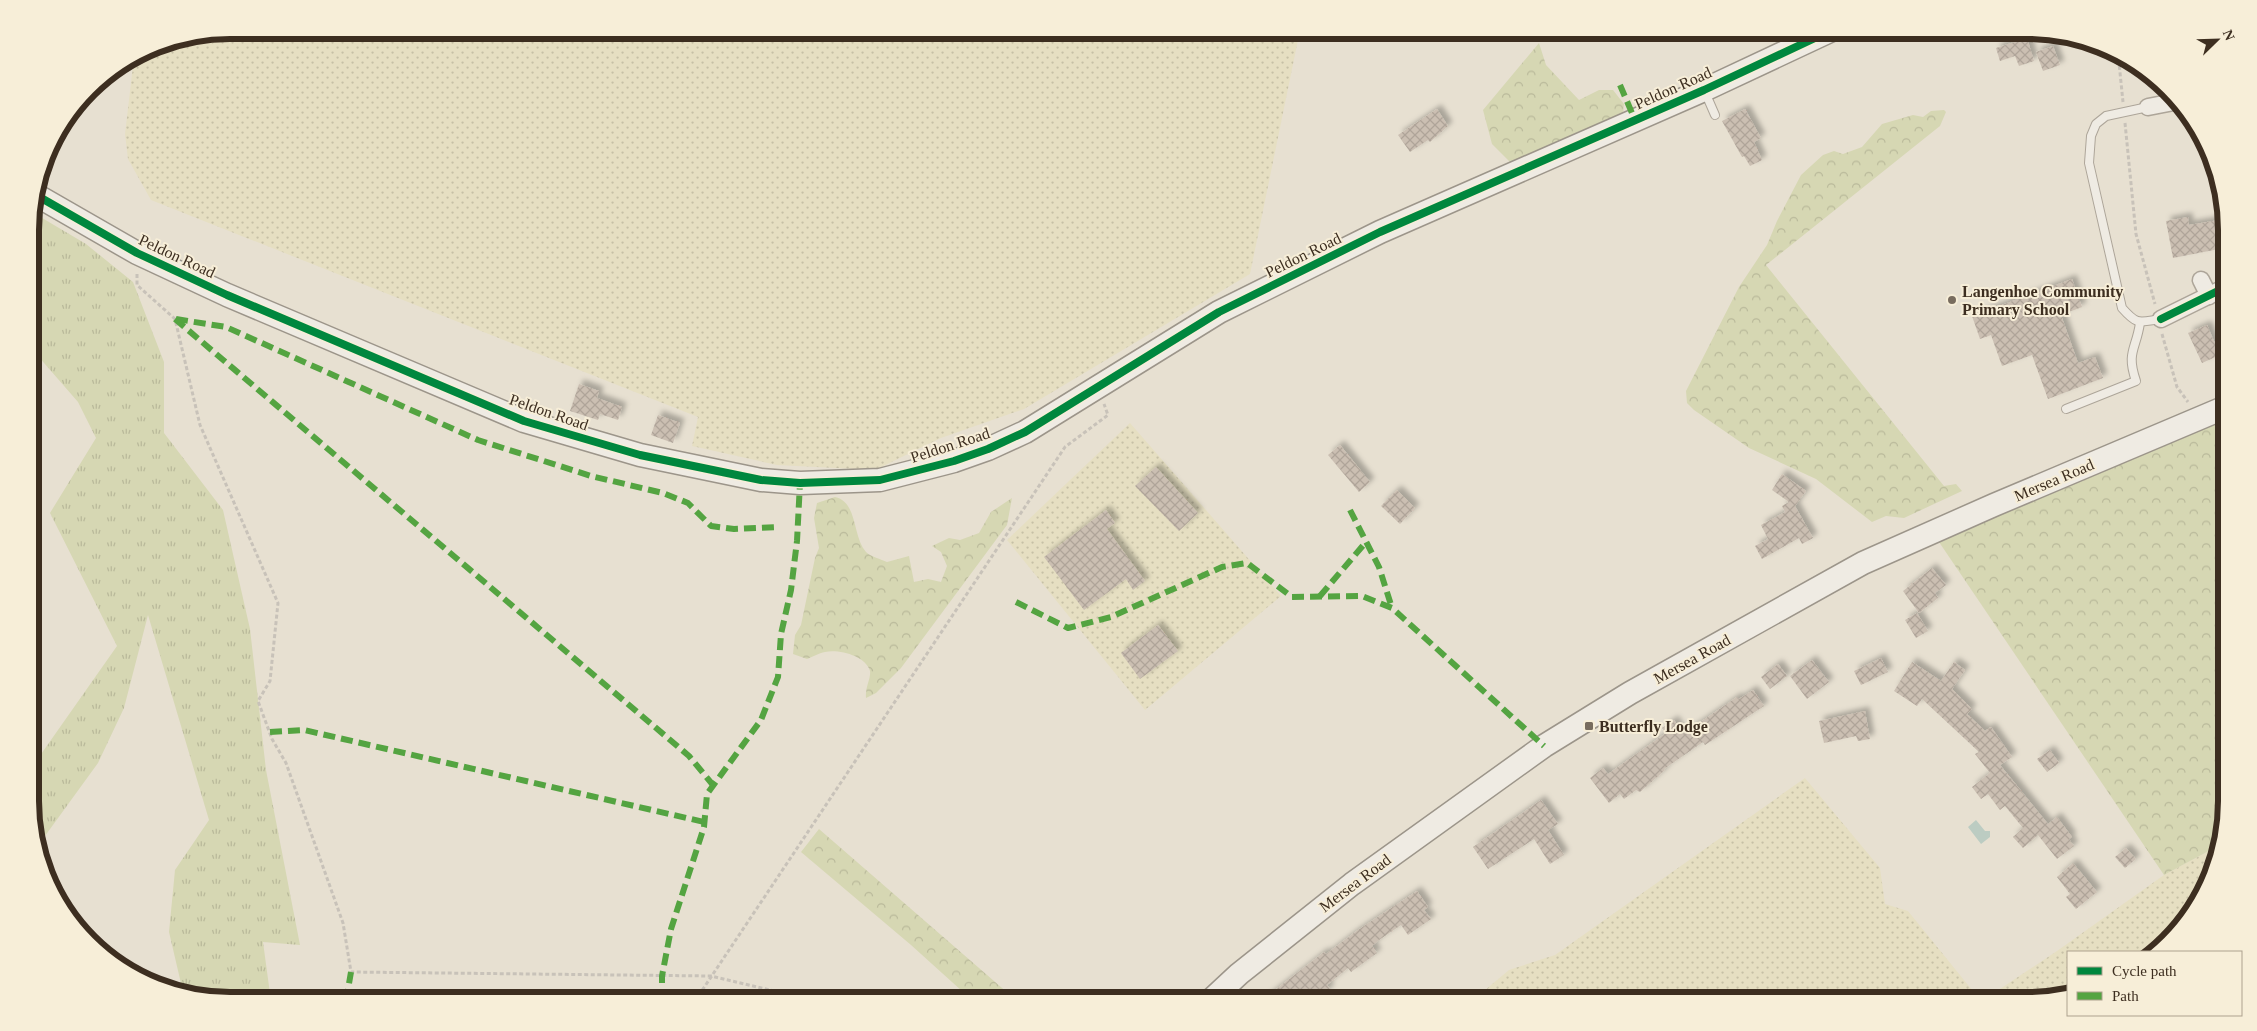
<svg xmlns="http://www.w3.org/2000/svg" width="2257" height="1031" font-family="Georgia,serif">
<defs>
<pattern id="farmland-dots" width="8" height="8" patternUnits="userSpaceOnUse" patternTransform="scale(1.25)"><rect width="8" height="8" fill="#e6dfc2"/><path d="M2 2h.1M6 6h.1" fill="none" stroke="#c6c0a6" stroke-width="1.8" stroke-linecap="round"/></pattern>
<pattern id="grass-tufts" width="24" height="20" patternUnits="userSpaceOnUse" patternTransform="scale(1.25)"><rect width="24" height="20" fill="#d6d7b3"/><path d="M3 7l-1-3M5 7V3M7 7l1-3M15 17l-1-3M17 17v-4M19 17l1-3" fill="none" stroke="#b9b99a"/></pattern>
<pattern id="forest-crowns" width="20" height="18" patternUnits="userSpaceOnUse" patternTransform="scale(1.25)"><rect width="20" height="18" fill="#d6d7b3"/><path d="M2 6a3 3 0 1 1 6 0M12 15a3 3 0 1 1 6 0" fill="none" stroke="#b9b99a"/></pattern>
<pattern id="building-cross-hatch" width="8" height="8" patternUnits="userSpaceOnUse" patternTransform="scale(1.25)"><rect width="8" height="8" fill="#cbbfb2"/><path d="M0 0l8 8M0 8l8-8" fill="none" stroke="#afa499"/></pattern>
<filter id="shadow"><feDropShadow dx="4.5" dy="-4.5" stdDeviation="2.5" flood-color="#0004"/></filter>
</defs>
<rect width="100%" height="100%" fill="#e7e0d1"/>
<!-- farmland -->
<g fill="url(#farmland-dots)">
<path d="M229 30H1300L1250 274 1024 409 941 438 875 470 777 465 692 446 698 417 151 200 128 159 125 134 134 57 153 45Z"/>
<path d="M1130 423 1281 596 1145 710 1007 540Z"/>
<path d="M1805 778 1880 868 1885 904 1908 911 1981 1001H1472L1509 970 1555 955Z"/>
<path d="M2218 846 2212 878 2186 923 2155 952H2068V995L2040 1001H1982L2057 951 2164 875Z"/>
</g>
<!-- grass -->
<path fill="url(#grass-tufts)" d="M32 212 86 244 133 282 164 362V433L223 510 250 629 266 770 300 945 263 942 271 1001H229L183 992 169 932 175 870 209 820 148 615 124 708 98 763 37 847 32 828V767L117 646 50 513 96 438 78 402 31 348 30 216Z"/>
<!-- forest -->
<g fill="url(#forest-crowns)">
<path d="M1539 43 1546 65 1579 100 1599 90H1613L1624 104 1623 115 1580 131 1511 163 1492 144 1483 110Z"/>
<path d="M1944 110 1946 112 1940 126 1766 265 1944 486 1956 484 1962 491 1904 518 1886 516 1872 522 1816 479 1749 448 1694 410 1687 403 1686 391 1739 287 1767 245 1777 221 1801 175 1823 155 1834 151 1843 154 1862 147 1882 124 1913 115 1923 117 1931 111Z"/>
<path d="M2226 419 2227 802 2218 846 2164 875 1939 542 2132 457Z"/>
<path d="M835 497C858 502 852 536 866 552 871 557 881 559 887 562L909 556 914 582 928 579 941 582 947 566 941 552 932 546 949 538 960 540 979 533 991 512 1012 498 1007 525 901 668 876 693 866 698C865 687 871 679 870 671 866 656 839 649 825 652 819 653 812 657 807 659L793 654 795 635 801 625 815 558 819 548 814 518 817 503Z"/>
<path d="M819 829 1017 1001H973L911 945 801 852Z"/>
</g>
<!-- water -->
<path fill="#bcccc2" d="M1976 820 1985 831H1990V837L1981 844 1968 827Z"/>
<!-- building -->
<g fill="url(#building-cross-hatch)" filter="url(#shadow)">
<path d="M2027 38 2034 61 2019 66 2015 56 2000 61 1996 48Z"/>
<path d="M2053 46 2060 65 2043 71 2036 52Z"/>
<path d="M1437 109 1448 126 1430 142 1428 140 1410 152 1398 135Z"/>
<path d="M1745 109 1761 138 1754 142 1762 160 1750 166 1744 156 1742 157 1722 121Z"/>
<path d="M2188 217 2189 225 2219 220 2224 248 2173 258 2166 221Z"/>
<path d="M2072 279 2082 307 2061 315 2078 363 2095 357 2103 378 2048 399 2032 355 2002 366 1991 335 1980 339 1972 316Z"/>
<path d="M2207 325 2220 355 2202 363 2188 333Z"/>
<path d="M579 384 599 391 597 398 622 407 618 420 600 414 598 420 570 411Z"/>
<path d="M658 415 680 423 673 443 651 435Z"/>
<path d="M1340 445 1370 482 1359 492 1328 455Z"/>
<path d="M1156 467 1198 513 1179 531 1135 486Z"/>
<path d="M1782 474 1806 491 1795 506 1813 538 1802 544 1799 538 1762 559 1755 546 1768 539 1761 525 1785 512 1782 506 1789 502 1772 490Z"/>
<path d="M1397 490 1415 508 1400 524 1381 506Z"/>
<path d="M1106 510 1115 523 1107 529 1145 581 1133 590 1126 579 1084 610 1044 557Z"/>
<path d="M1932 568 1946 585 1935 593 1938 598 1919 613 1903 591Z"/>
<path d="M1917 613 1928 631 1916 638 1905 620Z"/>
<path d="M1158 625 1178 651 1140 679 1121 653Z"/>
<path d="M1881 658 1888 672 1861 685 1854 671Z"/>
<path d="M1812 660 1829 682 1807 699 1790 676Z"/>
<path d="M1912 662 1941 681 1954 662 1965 670 1952 689 1972 709 1967 714 1985 731 1991 727 2012 757 2000 765 2048 824 2057 817 2072 837 2069 839 2074 846 2057 859 2038 835 2023 848 2013 837 2023 828 2005 806 2000 810 1988 794 1981 799 1972 787 1990 773 1975 754 1979 752 1922 699 1917 706 1894 691Z"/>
<path d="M1778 664 1787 676 1770 689 1761 677Z"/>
<path d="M1753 690 1764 706 1705 745 1703 742 1664 769 1665 770 1640 792 1636 790 1624 799 1620 794 1609 803 1590 778 1603 768 1608 774 1666 733 1662 728 1674 720 1683 734 1737 697 1739 699Z"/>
<path d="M1865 711 1870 739 1858 741 1856 736 1824 743 1819 721Z"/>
<path d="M2050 750 2059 763 2047 772 2037 759Z"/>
<path d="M1541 800 1558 824 1548 830 1564 855 1550 864 1534 839 1488 869 1473 847Z"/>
<path d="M2126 848 2136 859 2125 868 2115 857Z"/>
<path d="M2073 863 2097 892 2076 909 2066 897 2070 894 2057 877Z"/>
<path d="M1417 891 1428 907 1424 910 1431 919 1408 935 1401 925 1379 940 1372 946 1377 953 1351 972 1348 968 1327 985 1330 989 1314 1001H1261L1324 952 1326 954 1358 930Z"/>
</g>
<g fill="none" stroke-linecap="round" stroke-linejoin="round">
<defs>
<g id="lane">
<path d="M1705 92 1715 115"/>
<path d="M2148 107 2106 116 2096 124 2091 136 2089 163 2122 308C2138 326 2139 322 2161 319"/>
<path d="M2066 409 2136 381C2126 352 2136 350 2140 323"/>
</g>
<g id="street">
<path d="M2148 107 2179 101"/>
<path d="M2201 280 2209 296"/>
<path d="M2161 319 2226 287"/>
</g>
<g id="secondary">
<path d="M36 195 137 253 227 295 524 421 640 455 761 480 800 483 880 480 954 461 988 449 1025 432 1219 312 1380 232 1704 90 1832 30"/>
<path d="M1210 1001 1239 974 1352 884 1544 746 1630 693 1863 563 1994 505 2226 407"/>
</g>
</defs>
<!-- lane casing -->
<use href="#lane" stroke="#ada599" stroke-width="10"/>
<!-- street casing -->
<use href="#street" stroke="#ada599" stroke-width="19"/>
<!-- secondary casing -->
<use href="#secondary" stroke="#9c958a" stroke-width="25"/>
<!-- path -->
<g stroke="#c8c2b9" stroke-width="3" stroke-dasharray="4 2.5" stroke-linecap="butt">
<path d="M2118 53 2123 102"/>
<path d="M2125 123 2136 234 2155 304"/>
<path d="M137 274V285L175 319 200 425 278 603 270 681 258 701 272 739 286 763 343 923 351 972 711 976 816 1001"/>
<path d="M2162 334 2177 387 2188 402"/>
<path d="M695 1001 1065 447 1108 415 1104 404"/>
</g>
<!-- lane -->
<use href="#lane" stroke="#efebe3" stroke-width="8"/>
<!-- street -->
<use href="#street" stroke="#efebe3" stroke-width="16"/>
<!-- secondary -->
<use href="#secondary" stroke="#efebe3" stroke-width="22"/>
<!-- quiet -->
<g stroke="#54a441" stroke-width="6" stroke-dasharray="12 6" stroke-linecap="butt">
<path d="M1620 85 1635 120"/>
<path d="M175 319 689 756 713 785"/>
<path d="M176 319 226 327 478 440 591 476 663 493 688 503 711 526 734 529 779 527"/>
<path d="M1350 510 1379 567 1392 608"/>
<path d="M1320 596 1366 542"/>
<path d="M1016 602 1068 628 1111 617 1222 567 1247 563 1292 597 1362 596 1392 608 1544 746"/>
<path d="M270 732 304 730 704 822"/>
<path d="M346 1001 351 972"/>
<path d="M662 1001V976L671 929 704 827 707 794 761 720 778 677 781 634 791 590 797 541 800 483"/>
</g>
<defs>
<g id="cycleway">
<path d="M36 195 137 253 227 295 524 421 640 455 761 480 800 483 880 480 954 461 988 449 1025 432 1219 312 1380 232 1704 90 1832 30"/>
<path d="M2161 319 2226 287"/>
</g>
</defs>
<!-- cycleway casing -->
<use href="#cycleway" stroke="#f7eed8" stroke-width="11"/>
<!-- cycleway -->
<use href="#cycleway" stroke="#00873e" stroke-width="8"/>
</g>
<!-- markers -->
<g fill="#786c5e" stroke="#f7eed8" stroke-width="2">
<circle cx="1952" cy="300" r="5"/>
<rect x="1584" y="721" width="10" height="10" rx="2.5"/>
</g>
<g text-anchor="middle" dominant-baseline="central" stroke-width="4" stroke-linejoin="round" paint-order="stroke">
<!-- street labels -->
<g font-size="16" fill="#3d2e20" stroke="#f7eed8">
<text transform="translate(1673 88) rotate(-24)">Peldon Road</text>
<text transform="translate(1303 255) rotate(-26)">Peldon Road</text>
<text transform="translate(177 256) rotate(25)">Peldon Road</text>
<text transform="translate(549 412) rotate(19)">Peldon Road</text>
<text transform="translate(950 445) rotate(-18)">Peldon Road</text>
<text transform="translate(2054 480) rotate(-23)">Mersea Road</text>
<text transform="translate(1692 659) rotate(-29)">Mersea Road</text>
<text transform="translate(1355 883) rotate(-37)">Mersea Road</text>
</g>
<!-- poi labels -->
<g font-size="16" font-weight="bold" fill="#3d2e20" stroke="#f7eed8" text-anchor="start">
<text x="1962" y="291">Langenhoe Community<tspan x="1962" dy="18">Primary School</tspan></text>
<text x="1599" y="726">Butterfly Lodge</text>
</g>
</g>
<!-- crop -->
<path d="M0 0H2257V1031H0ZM230 39H2027A191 191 0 0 1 2218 230V801A191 191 0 0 1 2027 992H230A191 191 0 0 1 39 801V230A191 191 0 0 1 230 39Z" fill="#f7eed8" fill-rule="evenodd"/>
<path fill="none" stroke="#3d2e20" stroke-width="6" d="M230 39H2027A191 191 0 0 1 2218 230V801A191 191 0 0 1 2027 992H230A191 191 0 0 1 39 801V230A191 191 0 0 1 230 39Z"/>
<!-- legend -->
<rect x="2067" y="951" width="175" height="65" fill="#f7eed8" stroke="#ada18e"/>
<rect x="2077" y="967" width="25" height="8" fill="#00873e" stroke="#ada18e"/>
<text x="2112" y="976" font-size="15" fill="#3d2e20">Cycle path</text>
<rect x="2077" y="992" width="25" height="8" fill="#54a441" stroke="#ada18e"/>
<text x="2112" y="1001" font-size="15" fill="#3d2e20">Path</text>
<!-- north arrow -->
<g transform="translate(2217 40) rotate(67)" stroke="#f7eed8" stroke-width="4" paint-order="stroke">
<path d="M0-4L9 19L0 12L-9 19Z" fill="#3d2e20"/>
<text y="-8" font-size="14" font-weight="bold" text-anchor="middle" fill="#3d2e20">N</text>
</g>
</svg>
